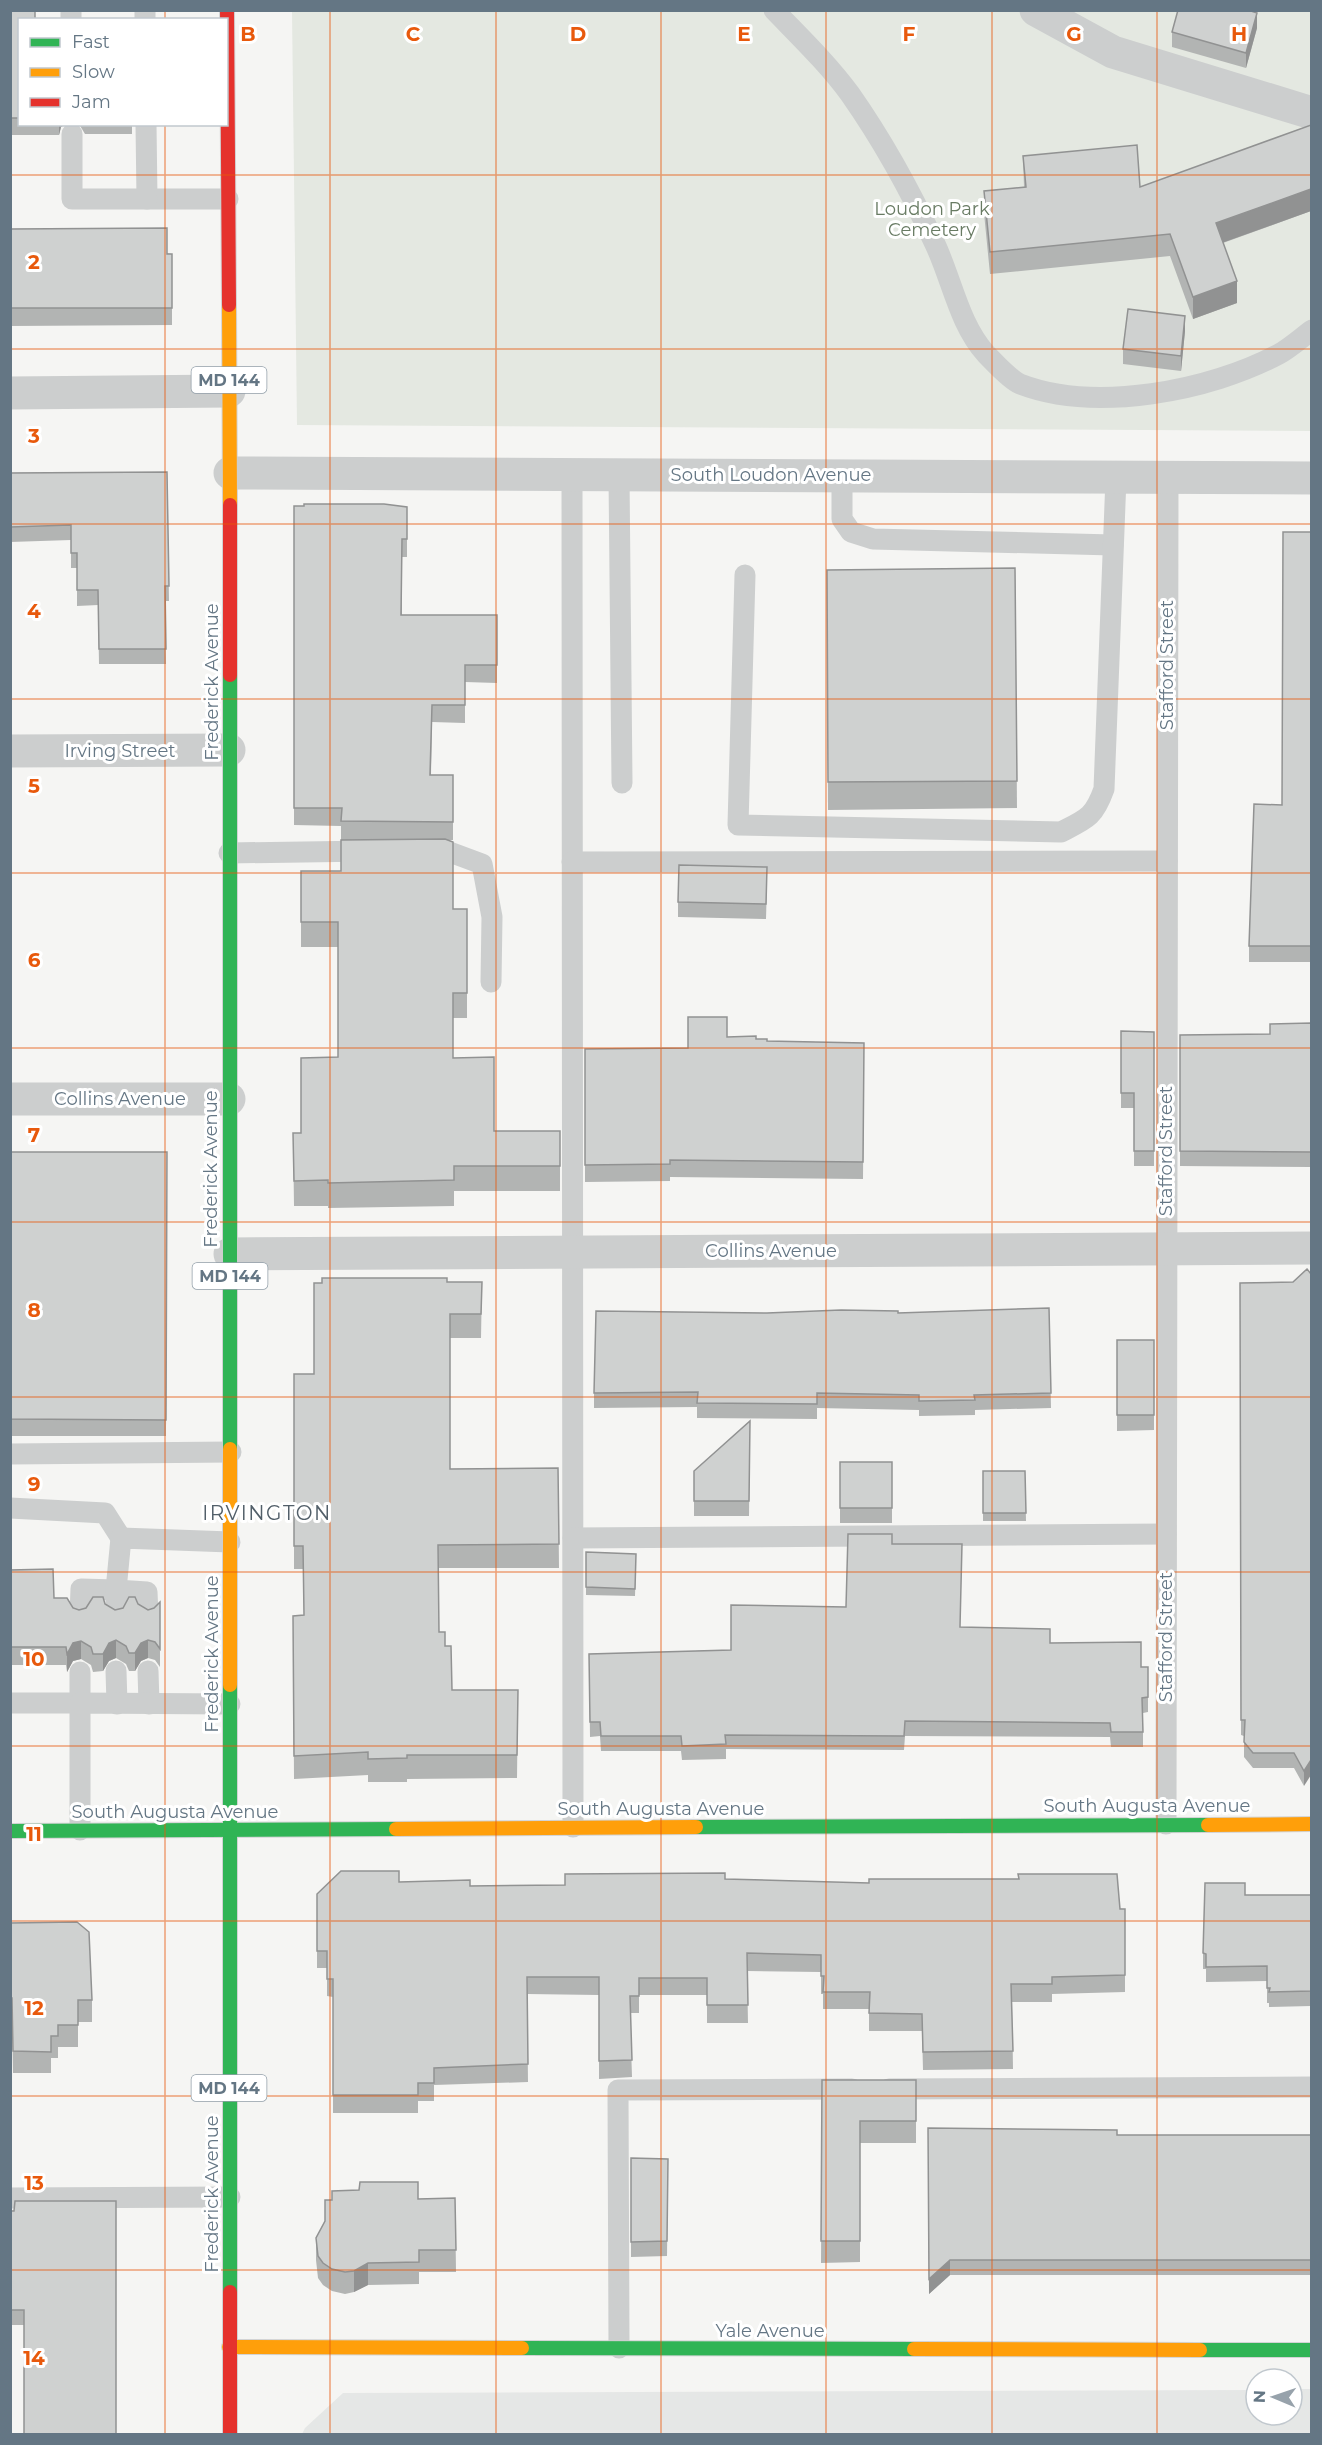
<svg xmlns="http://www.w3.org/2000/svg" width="1322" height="2445" font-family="Montserrat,sans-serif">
<rect width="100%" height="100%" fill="#f5f5f3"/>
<!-- built -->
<path fill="#e5e7e6" d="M1292 2389H1311V2434H302L305 2428 343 2393 1256 2390V2415H1292Z"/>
<!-- green -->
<path fill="#e4e8e1" d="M292 11H1311V431L297 425Z"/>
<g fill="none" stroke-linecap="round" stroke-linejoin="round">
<defs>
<g id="fast">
<path d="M230 675V1449"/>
<path d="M230 1685V2292"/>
<path d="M696 1827 1208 1825"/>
<path d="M10 1831 396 1829"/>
<path d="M522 2348 914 2349"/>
<path d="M1200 2350H1312"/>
</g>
<g id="slow">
<path d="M229 305 230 505"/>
<path d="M230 1449V1685"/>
<path d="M1208 1825 1312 1824"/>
<path d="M396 1829 696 1827"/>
<path d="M229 2347 522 2348"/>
<path d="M914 2349 1200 2350"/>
</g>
<g id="jam">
<path d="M227 10 229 305"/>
<path d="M230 505V675"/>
<path d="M230 2292V2434"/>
</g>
</defs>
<!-- fast casing -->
<use href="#fast" stroke="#d2d3d4" stroke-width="16"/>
<!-- slow casing -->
<use href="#slow" stroke="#d2d3d4" stroke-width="16"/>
<!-- jam casing -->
<use href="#jam" stroke="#d2d3d4" stroke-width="16"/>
<!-- lane -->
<g stroke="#cccece" stroke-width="21">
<path d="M145 10V20"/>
<path d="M774 10C800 37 828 64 850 94 883 141 911 192 935 244 952 280 959 324 986 354 995 363 1009 379 1020 384 1095 413 1210 391 1279 354 1290 348 1301 338 1312 330"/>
<path d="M71 20V10"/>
<path d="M146 124 147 199H228"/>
<path d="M72 134V199H147"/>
<path d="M572 475 573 1827"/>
<path d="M619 475 622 783"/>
<path d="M842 475V519L851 532 873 539 1113 545"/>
<path d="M745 575 738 825 1061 832C1087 819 1094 817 1104 789L1116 478"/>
<path d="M425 851H447L482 864 492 917 491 982"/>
<path d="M229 853 370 851"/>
<path d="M572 862 1167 861"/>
<path d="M10 1454 231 1452"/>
<path d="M10 1508 105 1513 121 1538"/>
<path d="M573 1538 1166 1534"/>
<path d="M80 1615 81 1589 116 1590V1615"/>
<path d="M148 1615 147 1592 116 1590 121 1538 230 1542"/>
<path d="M116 1671 117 1704"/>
<path d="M148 1671 149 1704"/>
<path d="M10 1703H80V1672"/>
<path d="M1166 1824 1168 478"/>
<path d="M80 1830V1703L230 1704"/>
<path d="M889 2089 1312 2087"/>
<path d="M10 2198 230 2197"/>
<path d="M619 2348 618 2090 852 2089"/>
</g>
<!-- street -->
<g stroke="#cccece" stroke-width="33">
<path d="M1036 10 1113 52 1312 113"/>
<path d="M10 393 229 391"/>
<path d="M230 473 1312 478"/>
<path d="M10 751 229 750"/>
<path d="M10 1099H229"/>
<path d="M230 1254 1312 1248"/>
</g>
<!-- fast -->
<use href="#fast" stroke="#30b455" stroke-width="14"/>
<!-- slow -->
<use href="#slow" stroke="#ff9f0a" stroke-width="14"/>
<!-- jam -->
<use href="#jam" stroke="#e5322d" stroke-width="14"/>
</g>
<!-- wall -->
<g fill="#b2b4b3">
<path d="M10 10 20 20V124H66L61 127 59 135H10Z"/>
<path d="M1257 28 1246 68 1172 47V32Z"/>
<path d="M79 124H132V134H85Z"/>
<path d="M1311 125V211L1223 243 1237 303 1193 319 1170 256 990 274 984 213V191L1024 187 1023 156 1140 187Z"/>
<path d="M10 229 172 254V325L10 326Z"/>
<path d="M1185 331 1181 371 1123 364V349Z"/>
<path d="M167 472 169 601H165L166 664H99L98 605 77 606V568H71V540L10 542V473Z"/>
<path d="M294 506 407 507V557H402V615H497V683L465 682V723L432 722 431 775H453V840H447L453 909H467V1018H453V1058L494 1131H560V1191H454V1206L328 1208V1206H294L293 1133H301L338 1057V947H301V871H341V826L294 825Z"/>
<path d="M1311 532V962H1249V946L1282 805Z"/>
<path d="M1015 568 1017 808 828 810 827 570Z"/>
<path d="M767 883 766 919 678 917V902Z"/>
<path d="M1311 1023V1167L1180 1166V1035L1270 1034Z"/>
<path d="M1121 1031 1154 1032V1166H1134V1108H1121Z"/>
<path d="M727 1037 756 1039 767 1041 864 1043 863 1179 670 1177V1181L585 1182V1049L688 1048Z"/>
<path d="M10 1152H167L166 1436H10Z"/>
<path d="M1311 1274 1304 1786 1294 1768H1253L1244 1757V1736L1241 1735 1240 1283 1293 1282Z"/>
<path d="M447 1282H482L481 1338H450V1469L558 1468 559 1568H438L439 1632 445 1646 452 1690H518L517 1778 407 1779V1782H368V1775L294 1779 293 1616 304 1615 303 1569H294V1374H314Z"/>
<path d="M1049 1308 1051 1408 975 1410V1415L919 1416V1410L817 1408V1419L697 1418V1407L594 1408V1393L767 1313H898Z"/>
<path d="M1117 1340H1154V1430L1117 1431Z"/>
<path d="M750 1436 749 1516H694V1501Z"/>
<rect x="840" y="1462" width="52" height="61"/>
<path d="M983 1471H1025L1026 1521H983Z"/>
<path d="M892 1544 960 1627 1050 1643 1141 1667H1148V1712L1143 1713V1747H1111L1110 1737 905 1736 904 1750 726 1749V1759L682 1760 681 1751H601L600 1736 590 1737 589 1654 731 1650 846 1607Z"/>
<path d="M586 1552 636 1554 635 1596 586 1595Z"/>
<path d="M10 1570 54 1598 79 1610 105 1604 115 1610 138 1604 148 1610 154 1608 160 1602V1667L155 1660 148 1658 141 1661 135 1671H129L126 1664 116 1658 109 1661 103 1671 93 1672 91 1665 81 1659 73 1661 67 1672 66 1665H10Z"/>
<path d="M725 1879 1125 1909V1992L1052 1994V2002H1012L1013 2069 923 2070 922 2031H869V2009H823V1994H821V1972L747 1971 748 2023H707V1995H639V2013H630L632 2077 599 2079V1995L527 1994 528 2082 434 2085V2101H418V2113H333V1997L327 1996V1968H317V1894L399 1882 470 1886 565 1885Z"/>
<path d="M1245 1895H1311V2006L1269 2007V2003H1267V1981L1206 1982V1969H1203V1953Z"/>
<path d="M10 1923 92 2000V2022H78V2047H58V2058H51V2073H13L12 2020 10 2019Z"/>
<path d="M822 2080H916V2143H860V2262L821 2263Z"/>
<path d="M928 2128 1117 2135H1311V2275H950L929 2294Z"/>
<path d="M631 2158 668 2159 667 2256 631 2257Z"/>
<path d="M455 2198 456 2272H419V2284L368 2285 354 2292 345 2294 332 2291 323 2285 318 2278 316 2260V2238L418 2199Z"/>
<path d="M116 2201 24 2325H10V2211Z"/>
</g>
<!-- shaded-wall -->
<g fill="#919292">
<path d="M1257 13V28L1246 68V53Z"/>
<path d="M59 124H66L61 127 59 135Z"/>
<path d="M1311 189V211L1216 245V223Z"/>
<path d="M1237 281V303L1193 319V297Z"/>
<path d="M1185 316V331L1181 371V356Z"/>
<path d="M116 1640V1658L109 1661 103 1671V1654L109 1643Z"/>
<path d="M148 1640V1658L141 1661 135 1671V1653L141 1643Z"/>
<path d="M81 1641V1659L73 1661 67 1672V1654L73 1643Z"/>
<path d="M1311 1760V1775L1304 1786V1771Z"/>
<path d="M950 2260V2275L929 2294V2279Z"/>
<path d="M368 2263V2285L354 2292V2271Z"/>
</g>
<!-- building -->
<g fill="#cfd1d0" stroke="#919292" stroke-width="1.5">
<path d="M10 10H35V20H20V118H10Z"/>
<path d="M1178 10H1248L1257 13 1246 53 1172 32Z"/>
<path d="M1311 125V189L1216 223 1237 281 1193 297 1170 234 990 252 984 191 1026 187 1023 156 1137 145 1140 187Z"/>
<path d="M167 228V254H172V308H10V229Z"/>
<path d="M1128 309 1185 316 1181 356 1123 349Z"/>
<path d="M167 472 169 586H165L166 649H99L98 590H77V553H71V525L10 527V473Z"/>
<path d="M304 504H384L407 507V539H402L401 615H497V665H465V705H432L430 775H453V822L341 821 342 808H294V506H304Z"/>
<path d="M1283 532H1311V946H1249L1254 804 1282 805Z"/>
<path d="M1015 568 1017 781 828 782 827 570Z"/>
<path d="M445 839 453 842V909H467V993H453V1058L494 1057V1131H560V1166H454V1180L328 1183V1180L294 1181 293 1133H301V1058L338 1057V922H301V871H341V840Z"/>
<path d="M679 865 767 867 766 904 678 902Z"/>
<path d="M688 1017H727V1037L756 1036V1039H767V1041L864 1043 863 1162 670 1160V1164L585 1165V1049L688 1048Z"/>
<path d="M1311 1023V1152L1180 1151V1035L1270 1034V1024Z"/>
<path d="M1121 1031 1154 1032V1151H1134V1093H1121Z"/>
<path d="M10 1152H167L166 1420 10 1419Z"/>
<path d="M1307 1269 1311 1274V1760L1304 1771 1294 1753H1253L1244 1742 1245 1720H1241L1240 1283 1293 1282Z"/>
<path d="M322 1278H447V1282H482L481 1314H450V1469L558 1468 559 1544 438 1545 439 1632H445V1646H451L452 1690H518L517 1755H407V1758L368 1759V1752L294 1756 293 1616 304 1615 303 1546H294V1374H314V1283H322Z"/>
<path d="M1049 1308 1051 1393 974 1395 975 1400 919 1401V1395L817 1393V1404L697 1403 698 1392 594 1393 596 1311 767 1313 841 1310 898 1311V1313Z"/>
<rect x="1117" y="1340" width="37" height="75"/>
<path d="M750 1421 749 1501H694V1471Z"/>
<rect x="840" y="1462" width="52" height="46"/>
<path d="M983 1471H1025L1026 1513H983Z"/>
<path d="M848 1534H892V1544H962L960 1627 1050 1629V1643L1141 1642V1667H1148V1697L1142 1698 1143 1732H1111L1110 1723 905 1721 904 1736 725 1735 726 1744 682 1746 681 1736H601L600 1722H590L589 1654 731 1650V1605L846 1607Z"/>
<path d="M586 1552 636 1554 635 1589 586 1587Z"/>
<path d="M53 1569 54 1598H67L73 1608 79 1610 86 1608 93 1597H103L105 1604 115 1610 123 1608 129 1597H135L138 1604 148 1610 154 1608 160 1602V1649L155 1642 148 1640 141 1643 135 1653H129L126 1646 116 1640 109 1643 103 1654H93L91 1647 81 1641 73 1643 67 1654 66 1647H10V1570Z"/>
<path d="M341 1871H399V1882L470 1880V1886L565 1885V1874L725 1873V1879L869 1883V1879H1019L1018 1874H1117L1120 1909H1125V1975L1052 1977V1984H1011L1013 2051 923 2052 922 2014 869 2013 870 1992H823L824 1976H821V1955L747 1953 748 2005H707V1978H639V1996H630L632 2060 599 2061V1977H527L528 2064 434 2068V2083H418V2095H333V1979H327V1951H317V1894Z"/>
<path d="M1205 1883H1245V1895H1311V1991L1269 1992 1270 1988H1267V1966L1206 1967V1954L1203 1953Z"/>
<path d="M77 1922 89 1932 92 2000H78V2025H58V2036H51V2052L13 2051 12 1998H10V1923Z"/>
<path d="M822 2080H916V2121H860V2241H821Z"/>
<path d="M928 2128 1117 2130V2135H1311V2260H950L929 2279Z"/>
<path d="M631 2158 668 2159 667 2241 631 2242Z"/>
<path d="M360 2182H418V2199L455 2198 456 2250H419V2262L368 2263 354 2271 345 2272 332 2269 323 2263 318 2256 316 2238 325 2221V2200H332V2191L359 2190Z"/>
<path d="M15 2201H116V2434H24V2310H10V2211H14Z"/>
</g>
<!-- grid -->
<path fill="none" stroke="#e8590c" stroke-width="1.5" stroke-opacity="0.55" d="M165 10V20M330 10V2434M496 10V2434M661 10V2434M826 10V2434M992 10V2434M1157 10V2434M165 124V2434M10 175H1312M10 349H1312M10 524H1312M10 699H1312M10 873H1312M10 1048H1312M10 1222H1312M10 1397H1312M10 1572H1312M10 1746H1312M10 1921H1312M10 2096H1312M10 2270H1312"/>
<g text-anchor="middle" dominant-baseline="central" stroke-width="6" stroke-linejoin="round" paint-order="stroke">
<!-- shield labels -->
<g fill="#fff" stroke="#929fa9" stroke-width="1.5">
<rect x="191.5" y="367" width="75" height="26" rx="4.5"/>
<rect x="192.5" y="1263" width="75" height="26" rx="4.5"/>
<rect x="191.5" y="2075" width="75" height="26" rx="4.5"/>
</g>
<g font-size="16" font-weight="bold" fill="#647684">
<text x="229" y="380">MD 144</text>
<text x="230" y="1276">MD 144</text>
<text x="229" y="2088">MD 144</text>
</g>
<!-- park labels -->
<g font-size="18" fill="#687b63" stroke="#fff">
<text x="932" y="209">Loudon Park<tspan x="932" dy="21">Cemetery</tspan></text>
</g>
<!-- street labels -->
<g font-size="18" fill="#647684" stroke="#fff">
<text x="771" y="475">South Loudon Avenue</text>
<text transform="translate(1167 665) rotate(-90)">Stafford Street</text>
<text transform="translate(212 682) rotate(-90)">Frederick Avenue</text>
<text x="120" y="751">Irving Street</text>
<text x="120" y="1099">Collins Avenue</text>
<text transform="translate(1166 1151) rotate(-90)">Stafford Street</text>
<text transform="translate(211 1169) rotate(-90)">Frederick Avenue</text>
<text x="771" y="1251">Collins Avenue</text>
<text transform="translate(1166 1637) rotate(-90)">Stafford Street</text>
<text transform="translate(212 1654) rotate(-90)">Frederick Avenue</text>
<text x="1147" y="1806">South Augusta Avenue</text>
<text x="661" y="1809">South Augusta Avenue</text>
<text x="175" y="1812">South Augusta Avenue</text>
<text transform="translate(212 2194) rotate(-90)">Frederick Avenue</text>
<text x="770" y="2331">Yale Avenue</text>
</g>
<!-- neighbourhood labels -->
<g font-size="20" letter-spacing="1.5" fill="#525f69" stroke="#fff">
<text x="267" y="1513">IRVINGTON</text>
</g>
</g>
<g font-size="20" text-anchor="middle" font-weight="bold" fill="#e8590c" stroke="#fff" stroke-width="6" stroke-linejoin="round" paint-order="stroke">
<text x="248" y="41">B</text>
<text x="413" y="41">C</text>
<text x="578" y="41">D</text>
<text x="744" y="41">E</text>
<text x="909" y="41">F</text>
<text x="1074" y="41">G</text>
<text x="1239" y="41">H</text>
<text x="34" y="269">2</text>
<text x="34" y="443">3</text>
<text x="34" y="618">4</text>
<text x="34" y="793">5</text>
<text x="34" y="967">6</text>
<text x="34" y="1142">7</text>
<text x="34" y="1317">8</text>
<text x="34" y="1491">9</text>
<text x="34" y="1666">10</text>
<text x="34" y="1841">11</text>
<text x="34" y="2015">12</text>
<text x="34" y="2190">13</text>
<text x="34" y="2365">14</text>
</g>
<!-- border -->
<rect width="1322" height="2445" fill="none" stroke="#647684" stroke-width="24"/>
<!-- legend -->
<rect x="18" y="18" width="210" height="108" fill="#ffffff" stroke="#c1c8ce" stroke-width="1.5"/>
<rect x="30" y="38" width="30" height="9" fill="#30b455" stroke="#c1c8ce" stroke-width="1.5"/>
<text x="72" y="48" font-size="18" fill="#647684">Fast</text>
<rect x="30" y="68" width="30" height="9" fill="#ff9f0a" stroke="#c1c8ce" stroke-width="1.5"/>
<text x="72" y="78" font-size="18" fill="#647684">Slow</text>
<rect x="30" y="98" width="30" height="9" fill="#e5322d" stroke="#c1c8ce" stroke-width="1.5"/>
<text x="72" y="108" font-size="18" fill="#647684">Jam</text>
<!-- north arrow -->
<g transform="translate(1274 2397) rotate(272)"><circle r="28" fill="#ffffff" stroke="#c1c8ce" stroke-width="1.5"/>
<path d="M0-4.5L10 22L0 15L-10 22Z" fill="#97a2ab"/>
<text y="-9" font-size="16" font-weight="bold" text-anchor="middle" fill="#647684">N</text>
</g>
</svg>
